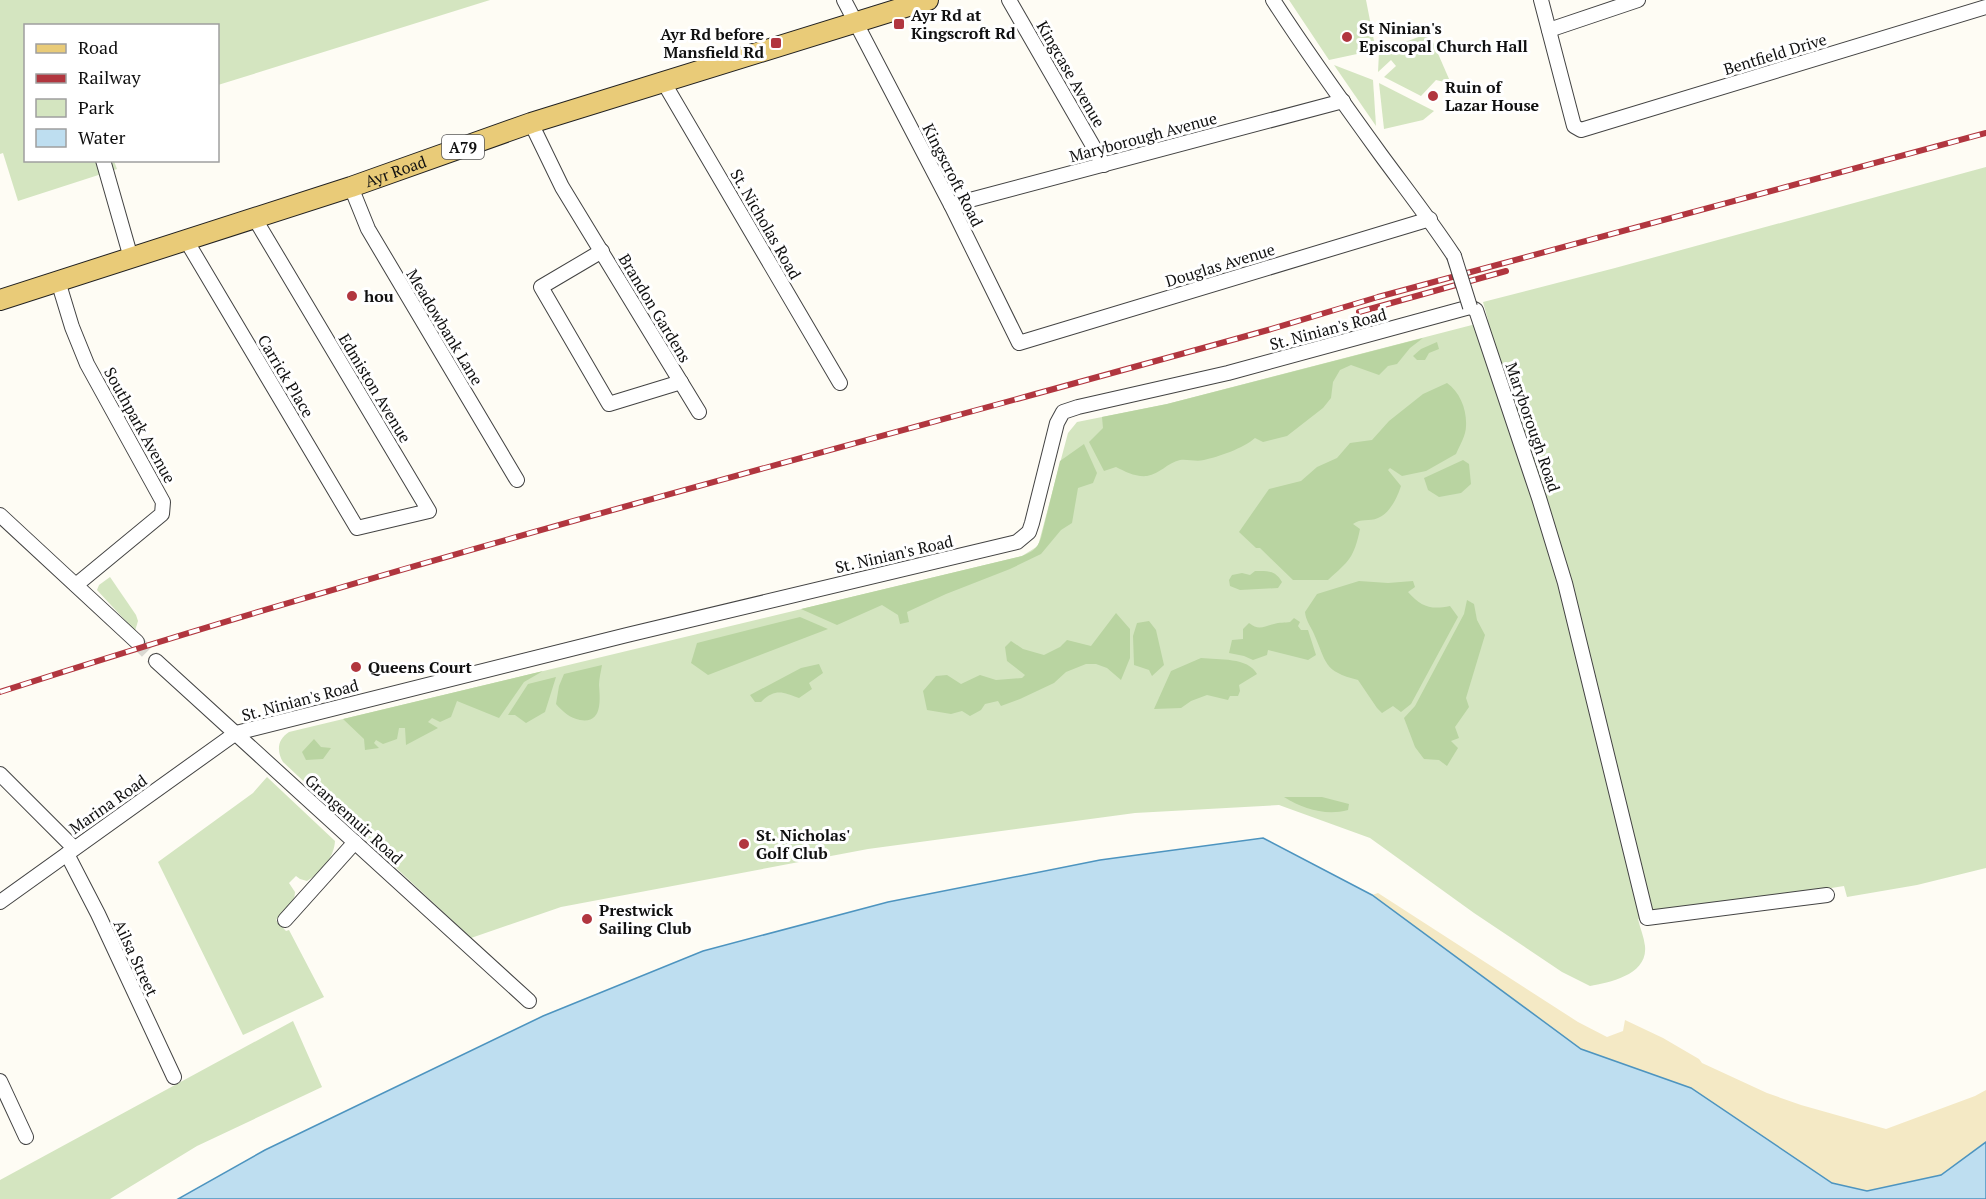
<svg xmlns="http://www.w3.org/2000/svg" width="1986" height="1199" font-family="'PT Serif',serif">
<rect width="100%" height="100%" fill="#fefcf4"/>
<!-- green -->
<g fill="#d4e5c0">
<path d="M0 0H490L218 85V26H26V160L114 161 117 169 18 201 3 153 0 154Z"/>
<path d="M1289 0H1366L1374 41 1369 43 1371 51 1329 60Z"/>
<path d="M1429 33 1456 95 1444 82 1436 80 1421 96 1384 77 1396 66 1391 60 1378 72 1379 52Z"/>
<path d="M1334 65 1373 80 1376 126Z"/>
<path d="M1379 83 1434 111 1423 120 1384 129Z"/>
<path d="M1986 167V868L1917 885 1847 897 1844 886 1638 919C1640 928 1644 937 1645 946 1648 975 1610 982 1590 986L1562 972 1474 913 1370 838 1279 805 1135 813 868 849 561 907 471 938 283 762C276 750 278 739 289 732L1022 556 1038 546 1068 433 1077 422 1167 404 1472 325 1488 320 1483 302 1615 268Z"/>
<path d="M110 577 136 615 138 621 135 631 97 590 99 585Z"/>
<path d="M267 777 335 841C334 858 321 872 307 881L300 879 296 876 289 883 295 892 294 901 276 920 286 931 289 930 324 997 243 1035 158 862 253 793Z"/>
<path d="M293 1021 322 1087 197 1146 110 1199H0V1180Z"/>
</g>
<!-- forest -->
<g fill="#b9d4a1">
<path d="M1423 338 1410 348 1397 364 1388 366 1379 375 1351 365 1340 370 1333 382 1331 398 1323 408 1287 436 1263 442 1255 438C1244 448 1218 457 1204 460 1196 462 1188 459 1180 460 1167 463 1160 474 1147 476 1135 477 1126 472 1116 467L1104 471 1089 442 1103 428 1102 417 1167 404Z"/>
<path d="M1437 342 1439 349 1429 353 1425 360H1417L1413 356 1421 349Z"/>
<path d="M1447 383C1460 392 1467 410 1466 426 1466 435 1460 445 1456 454L1426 471 1402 476 1390 468 1388 470 1401 486C1397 498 1390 513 1378 518 1369 522 1361 518 1353 524L1360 529C1354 558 1349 561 1328 580H1293L1260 548H1256L1239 532 1269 489 1301 481 1317 467 1337 458 1350 443 1372 440 1389 421 1423 394Z"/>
<path d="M1084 444 1097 473 1093 483 1078 488 1072 523 1061 530 1041 554 1010 569 946 594 907 612 909 622 900 624 898 615 882 605 837 625 801 609 1022 556C1032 552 1037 549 1041 538L1060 461Z"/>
<path d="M1463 460 1469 464 1471 484 1461 493 1439 497 1428 490 1424 478Z"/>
<path d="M1255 571C1268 571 1275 570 1282 582L1278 588 1240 590 1230 586 1229 580 1232 575 1242 573 1250 575Z"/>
<path d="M1359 581 1388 583 1413 581 1415 587 1408 592C1421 607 1431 610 1450 606L1458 617 1411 704 1401 712 1393 706 1382 713 1377 708 1358 680C1323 671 1327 663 1314 634 1310 625 1306 621 1305 612L1317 594Z"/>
<path d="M1467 600 1474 604 1477 620 1485 635 1466 698 1469 707 1455 727 1459 738 1451 741 1458 748 1447 766 1439 760 1424 759 1415 747 1404 718 1415 706 1464 614Z"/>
<path d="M1116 613 1130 629V658L1121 680 1107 668 1096 664H1086L1066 672 1054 683 1020 699 1001 706 998 701 985 704 981 710 970 716 962 711 951 714 927 710 923 691 936 676 947 675 961 684 980 675 996 680 1022 678 1025 675 1007 661 1005 647 1011 641 1023 649 1044 655 1060 647 1067 640 1091 646Z"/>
<path d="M800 617 828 629 708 675 691 663 697 643Z"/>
<path d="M1294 618 1300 622 1298 626 1301 630H1308L1316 655 1308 660 1268 650 1267 655 1253 660 1244 656 1229 653 1232 640 1243 639V629L1249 623C1259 631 1264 626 1274 624 1279 622 1285 623 1290 622Z"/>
<path d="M1149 621 1156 630 1164 665 1152 676 1149 670 1134 665 1133 636 1137 623Z"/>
<path d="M1201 658C1219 660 1248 657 1257 674L1239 685 1240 691 1238 696H1230L1228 700 1207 695 1191 701 1181 708 1154 709 1171 671Z"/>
<path d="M819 664 823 673 809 683 812 689 799 698C783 692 775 688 761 702H755L750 695 801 668Z"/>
<path d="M602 665C601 672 599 678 599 685 600 699 603 724 580 720 570 718 563 712 556 704L559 686 564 674Z"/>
<path d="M543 671 524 682 499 718 457 701 451 717 440 722 432 718 428 722 438 728 406 745 405 728H399L397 739 383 744 376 740 374 743 379 748 365 750 364 739 343 719Z"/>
<path d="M556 677 545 712 526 723 515 715H508L528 684Z"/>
<path d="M314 739 321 747 331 748 323 759 306 760 302 752Z"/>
<path d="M1284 797H1322L1349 804 1348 810C1326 816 1303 809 1284 797Z"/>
</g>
<!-- sand -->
<path fill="#f4e9c5" d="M1378 893 1578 1022 1607 1037 1623 1031 1625 1020 1663 1038 1699 1059 1702 1063 1767 1093 1801 1105 1886 1129 1975 1096 1986 1090V1142L1941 1175 1867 1191 1832 1183 1691 1089 1581 1049 1372 895Z"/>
<!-- water -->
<path fill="#bedef0" stroke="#4d94bf" stroke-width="1.5" d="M1263 838 1372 895 1581 1049 1691 1088 1832 1183 1867 1191 1941 1175 1986 1142V1199H178L265 1150 543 1016 703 951 888 902 1100 860Z"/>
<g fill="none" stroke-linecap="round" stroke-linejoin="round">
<!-- street-tunnel -->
<path stroke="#dad9d2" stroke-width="14" stroke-dasharray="14 7" stroke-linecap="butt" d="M137 642 156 661"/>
<defs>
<g id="street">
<path d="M844 0 951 205 1019 343 1430 219"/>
<path d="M1009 0 1104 165"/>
<path d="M1273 0C1307 53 1344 104 1381 155 1406 189 1431 221 1454 256"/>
<path d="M1541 0 1574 126 1581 130 1986 7"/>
<path d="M1549 30 1638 0"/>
<path d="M664 83 840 383"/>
<path d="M531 123 562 187 699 412"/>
<path d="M103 160 131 258"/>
<path d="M351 187 368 229 517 480"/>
<path d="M951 205 1343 101"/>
<path d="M186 240 357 528 429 511 255 219"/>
<path d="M602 251 541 287 609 404 681 382"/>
<path d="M58 281 72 327 87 364 163 502 162 514 76 585"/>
<path d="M0 515 137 642"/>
<path d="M156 661 529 1001"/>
<path d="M0 774 74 848"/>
<path d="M67 854 98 914 174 1077"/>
<path d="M0 902 236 733 627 635 1017 542 1029 532 1032 523 1057 423 1063 412 1078 407 1228 373 1470 307 1476 310 1539 498 1565 583 1647 918 1827 895"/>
<path d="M285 920 355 842"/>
<path d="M0 1081 26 1137"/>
</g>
<g id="primary">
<path id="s1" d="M0 300 351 187 531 123 928 0"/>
</g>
</defs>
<!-- street casing -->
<use href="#street" stroke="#434343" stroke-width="16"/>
<!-- primary casing -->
<use href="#primary" stroke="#212121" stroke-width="22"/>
<!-- street -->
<use href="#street" stroke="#fff" stroke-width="14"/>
<!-- primary -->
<use href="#primary" stroke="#e9cb78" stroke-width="20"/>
<defs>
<g id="rail">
<path d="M1359 312 1506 271"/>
<path d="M0 692C418 557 844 448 1268 330L1378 297 1986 133"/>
</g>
</defs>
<!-- rail casing -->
<use href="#rail" stroke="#b1363f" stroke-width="6"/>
<!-- rail -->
<use href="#rail" stroke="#fff" stroke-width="4" stroke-dasharray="11" stroke-linecap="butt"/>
<defs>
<path id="street-bridge" d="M1454 256 1470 307"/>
</defs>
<!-- street-bridge casing -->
<use href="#street-bridge" stroke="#434343" stroke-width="16" stroke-linecap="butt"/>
<!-- street-bridge -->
<use href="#street-bridge" stroke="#fff" stroke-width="14"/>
</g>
<!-- markers -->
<g fill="#b1363f" stroke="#fff" stroke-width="2">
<rect x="893" y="18" width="12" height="12" rx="3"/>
<circle cx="1347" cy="37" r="6"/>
<rect x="770" y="37" width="12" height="12" rx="3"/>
<circle cx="1433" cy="96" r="6"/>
<circle cx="352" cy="296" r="6"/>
<circle cx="356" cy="667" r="6"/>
<circle cx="744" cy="844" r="6"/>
<circle cx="587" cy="919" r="6"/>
</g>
<g text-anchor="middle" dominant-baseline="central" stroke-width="6" stroke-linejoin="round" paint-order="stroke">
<!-- shield labels -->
<rect fill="#fff" stroke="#585858" stroke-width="1.5" x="442" y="135" width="42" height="24" rx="4.5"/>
<g font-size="15" font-weight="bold" fill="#101010">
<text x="463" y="147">A79</text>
</g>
<!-- poi labels -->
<g font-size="16" font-weight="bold" fill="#101010" stroke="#fff" text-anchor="start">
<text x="911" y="15">Ayr Rd at<tspan x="911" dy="18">Kingscroft Rd</tspan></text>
<text x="1359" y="28">St Ninian's<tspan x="1359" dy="18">Episcopal Church Hall</tspan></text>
<text x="764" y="34" text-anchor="end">Ayr Rd before<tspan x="764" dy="18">Mansfield Rd</tspan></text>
<text x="1445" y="87">Ruin of<tspan x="1445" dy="18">Lazar House</tspan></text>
<text x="364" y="296">hou</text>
<text x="368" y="667">Queens Court</text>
<text x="756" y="835">St. Nicholas'<tspan x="756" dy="18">Golf Club</tspan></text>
<text x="599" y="910">Prestwick<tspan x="599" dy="18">Sailing Club</tspan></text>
</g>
<!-- street labels -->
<g font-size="16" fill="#101010" stroke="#fff">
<text transform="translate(1775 54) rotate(-17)">Bentfield Drive</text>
<text transform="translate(1071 74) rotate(60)">Kingcase Avenue</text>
<text transform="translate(1143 137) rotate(-15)">Maryborough Avenue</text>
<text stroke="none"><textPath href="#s1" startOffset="416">Ayr Road</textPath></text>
<text transform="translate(953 175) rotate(63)">Kingscroft Road</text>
<text transform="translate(766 224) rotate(60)">St. Nicholas Road</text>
<text transform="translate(1220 265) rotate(-17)">Douglas Avenue</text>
<text transform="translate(655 308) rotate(59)">Brandon Gardens</text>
<text transform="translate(445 327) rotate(59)">Meadowbank Lane</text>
<text transform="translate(1328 329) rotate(-15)">St. Ninian's Road</text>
<text transform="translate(286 376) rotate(59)">Carrick Place</text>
<text transform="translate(375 388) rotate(59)">Edmiston Avenue</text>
<text transform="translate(140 425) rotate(61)">Southpark Avenue</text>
<text transform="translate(1533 427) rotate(71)">Maryborough Road</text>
<text transform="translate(894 554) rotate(-13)">St. Ninian's Road</text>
<text transform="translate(300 700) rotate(-15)">St. Ninian's Road</text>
<text transform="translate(108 804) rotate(-35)">Marina Road</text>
<text transform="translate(354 819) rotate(42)">Grangemuir Road</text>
<text transform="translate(136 958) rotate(65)">Ailsa Street</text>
</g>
</g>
<!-- legend -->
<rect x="24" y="24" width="195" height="138" fill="#ffffff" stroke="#9f9f9f" stroke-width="1.5"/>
<rect x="36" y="44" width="30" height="9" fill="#e9cb78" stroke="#9f9f9f" stroke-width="1.5"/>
<text x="78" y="54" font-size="18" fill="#101010">Road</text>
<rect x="36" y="74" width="30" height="9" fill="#b1363f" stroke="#9f9f9f" stroke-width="1.5"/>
<text x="78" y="84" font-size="18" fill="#101010">Railway</text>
<rect x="36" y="99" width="30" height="18" fill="#d4e5c0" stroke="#9f9f9f" stroke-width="1.5"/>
<text x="78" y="114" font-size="18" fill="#101010">Park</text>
<rect x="36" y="129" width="30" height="18" fill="#bedef0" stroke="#9f9f9f" stroke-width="1.5"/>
<text x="78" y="144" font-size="18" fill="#101010">Water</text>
</svg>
